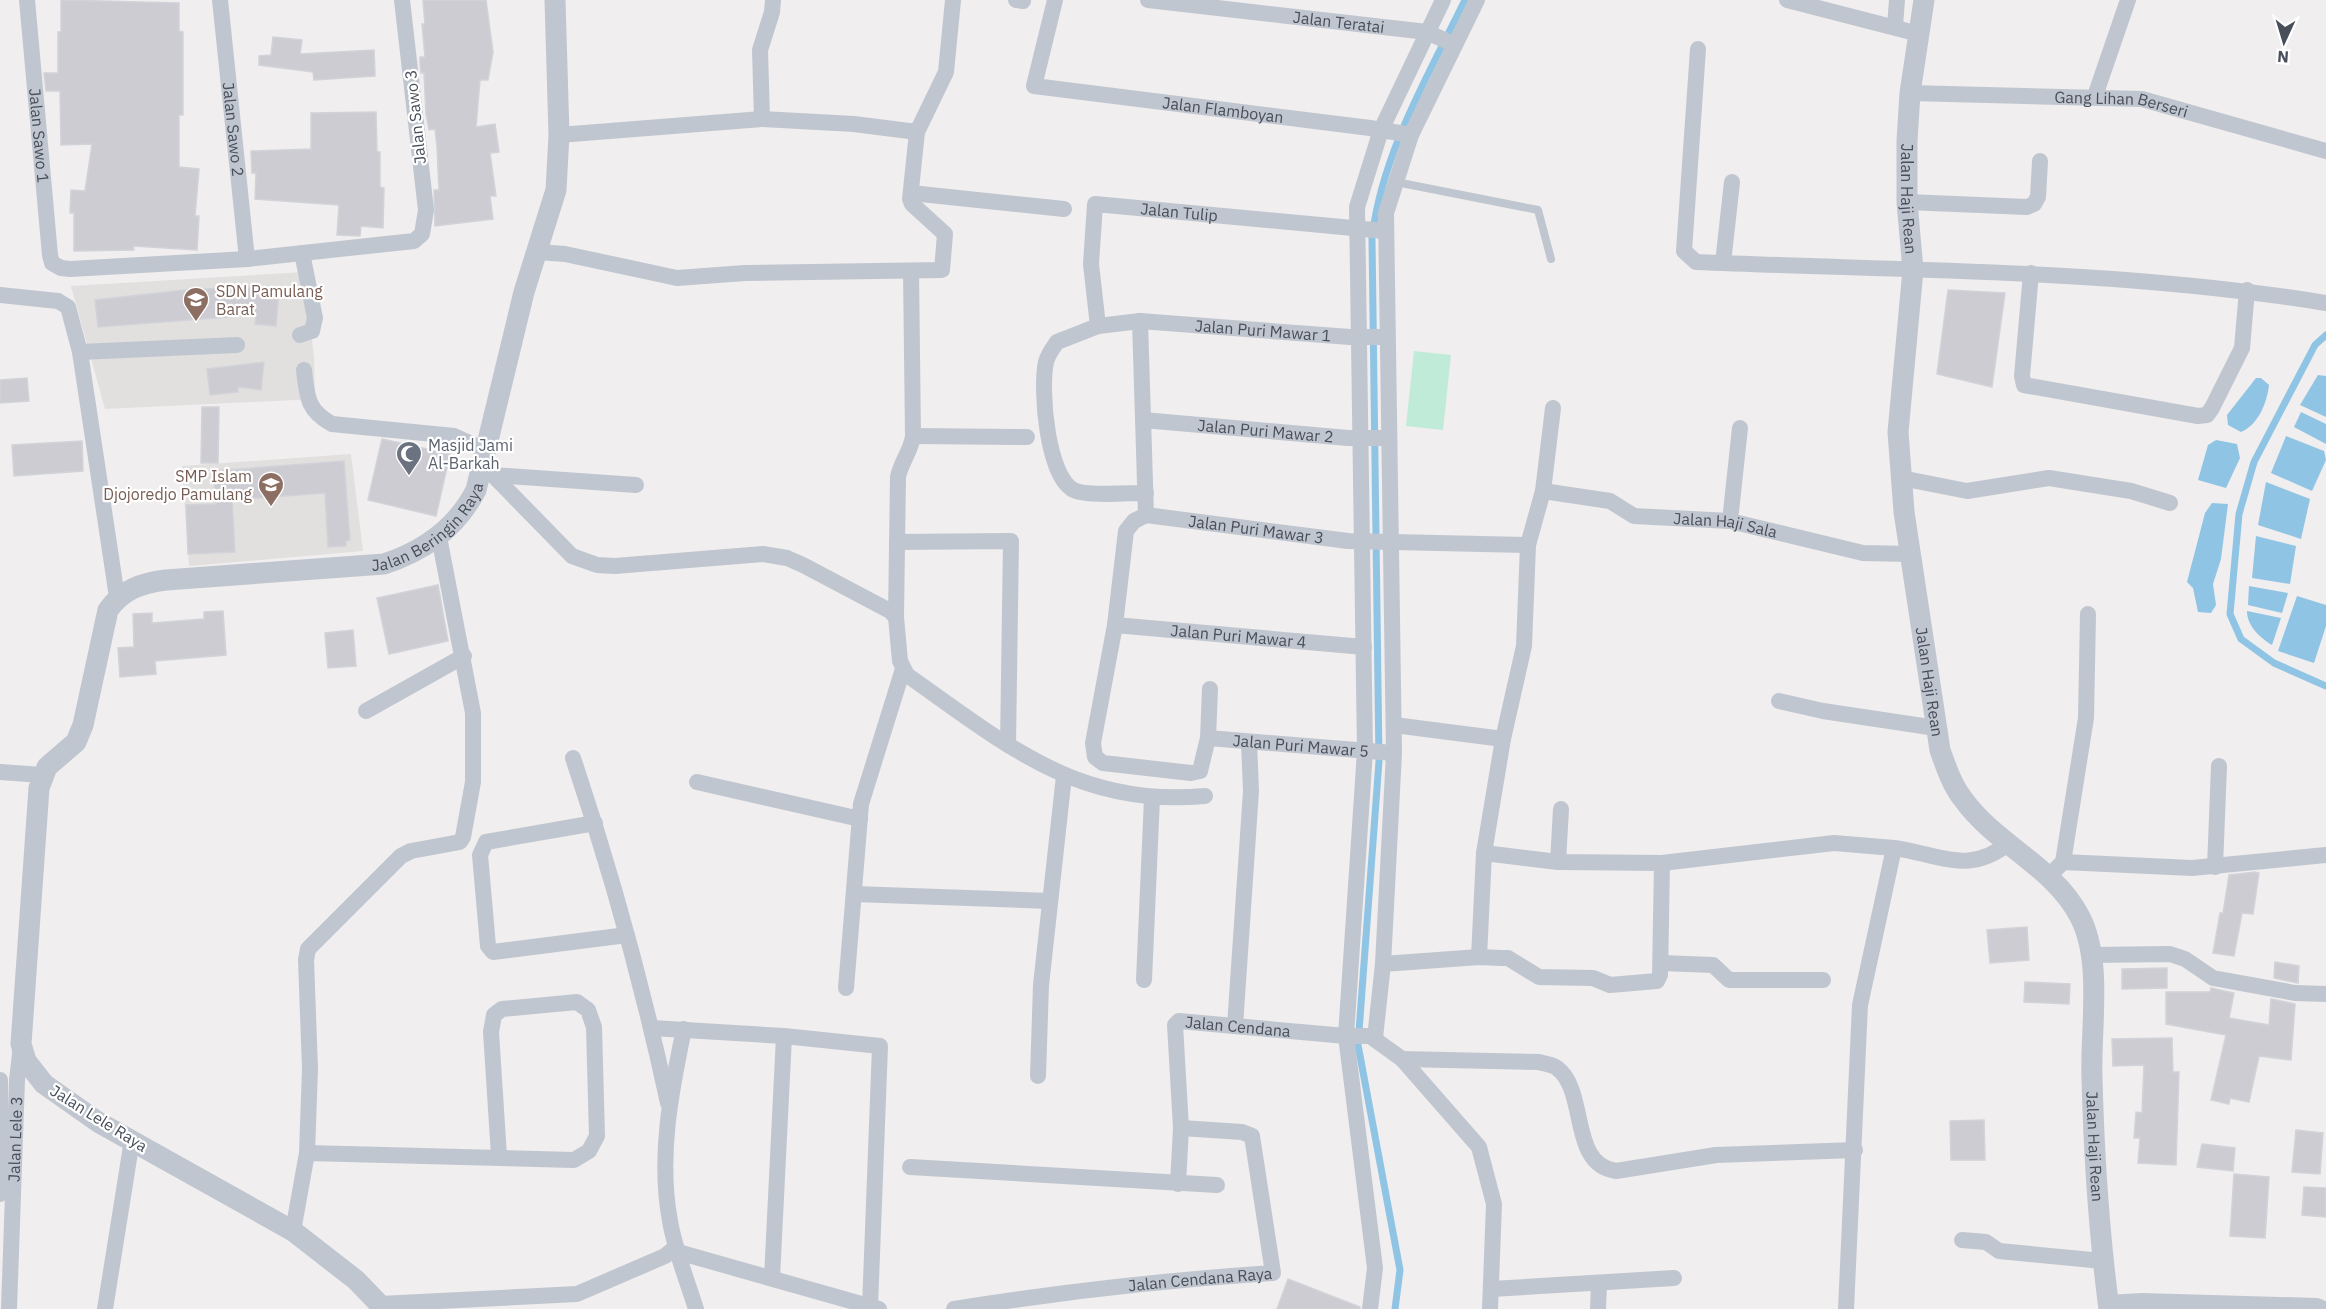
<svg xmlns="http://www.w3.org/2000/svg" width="2326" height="1309" font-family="'IBM Plex Sans',sans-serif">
<rect width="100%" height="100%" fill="#f0eeee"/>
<!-- education -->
<g fill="#e1e0df">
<path d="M305 272 314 359 315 399 105 409 71 286Z"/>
<path d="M351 454 363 551 189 566 182 466Z"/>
</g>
<!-- green -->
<path fill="#c0ebd8" d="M1414 351 1451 355 1443 430 1406 426Z"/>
<!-- water -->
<g fill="#90c4e4">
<path d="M2318 375 2326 376V417L2300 405Z"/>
<path d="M2256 378H2261L2269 385C2267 403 2258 425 2241 432L2228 425 2227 415Z"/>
<path d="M2301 412 2326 424V444L2294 427Z"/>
<path d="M2286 436 2324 451 2326 460 2312 491 2271 473Z"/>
<path d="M2216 440 2237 444 2240 458 2226 488 2198 480 2208 445Z"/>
<path d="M2266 482 2310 499 2301 539 2258 525Z"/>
<path d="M2212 503 2228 504 2221 559 2213 584 2216 605 2211 613 2198 612 2193 588 2187 582 2205 513Z"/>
<path d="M2256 536 2296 546 2290 584 2252 578Z"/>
<path d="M2249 586 2288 593 2282 613 2248 605Z"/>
<path d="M2297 596 2326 605V626L2314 663 2278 651Z"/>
<path d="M2247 611 2281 618 2272 645C2260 638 2247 626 2247 611Z"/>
</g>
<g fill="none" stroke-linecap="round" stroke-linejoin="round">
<!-- stream -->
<g stroke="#90c4e4" stroke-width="7">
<path d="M2326 335 2315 345 2254 462 2239 514 2230 614 2241 639 2274 663 2326 686"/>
<path d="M1395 1309 1400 1270 1358 1045 1379 761 1372 238C1382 153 1428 76 1465 0"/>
</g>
</g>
<!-- building -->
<g fill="#ccccd2" stroke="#d2d3d9" stroke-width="1.5">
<path d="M61 0 179 3V31L183 32V115H179V167L199 169 195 216H199L197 250 133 246 134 250 74 251V213H70L71 190 85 191 92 144 61 145 60 91H46L44 73H58V32H61Z"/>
<path d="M423 0H486L493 52 488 80H480L476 127 495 124 499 152 490 153 496 196H490L493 219 435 226 434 190H439L437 147 435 129 429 130 426 114 424 73H421L420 64V57H425L422 24H425Z"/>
<path d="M273 37 302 40 300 54 374 50 375 76 314 80 313 72 259 65V56L271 55Z"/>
<path d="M376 112 377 152H380V187L384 188 383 228 361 226 360 236 337 235 339 205 255 199 256 173H252L251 151 311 149V113Z"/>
<path d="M251 287 279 291 276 326 255 324 256 315 98 327 95 300 184 290Z"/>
<path d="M1948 290 2005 293 1992 387 1937 374Z"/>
<path d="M264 362 261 390 238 387V392L210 395 207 369Z"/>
<path d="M27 378 29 401 0 403V380Z"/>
<path d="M202 407H219L218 463H201Z"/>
<path d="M382 439 450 454 436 516 368 500Z"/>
<path d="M82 441 83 471 14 476 12 445Z"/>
<path d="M344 461 350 540 346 541V546L328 547 325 493 232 500 235 552 188 554 186 505 216 504 213 471Z"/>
<path d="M438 585 448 641 389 654 377 598Z"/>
<path d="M223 611 226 655 155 661 156 674 120 677 118 648 134 647 133 614 152 613V623L204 619V612Z"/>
<path d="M353 630 356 666 328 668 325 633Z"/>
<path d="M2255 872 2259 873 2253 914 2242 913 2234 956 2213 953 2220 913H2223L2229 875Z"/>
<path d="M2027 927 2029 960 1990 963 1987 930Z"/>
<path d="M2275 962 2299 966 2298 983 2274 978Z"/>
<path d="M2167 968V988L2122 989V969Z"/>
<path d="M2025 982 2070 984 2069 1004 2024 1002Z"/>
<path d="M2211 988 2234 993 2229 1018 2269 1025 2271 999 2295 1004 2291 1060 2259 1056 2249 1102 2230 1098 2229 1104 2211 1100 2226 1035 2166 1024V992H2210Z"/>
<path d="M2172 1038 2173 1072H2179L2176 1165 2138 1163 2140 1138H2134L2136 1112 2142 1113 2144 1065 2113 1066 2112 1039Z"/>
<path d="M1984 1120 1985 1160H1951L1950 1121Z"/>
<path d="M2296 1130 2323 1133 2320 1174 2292 1172Z"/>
<path d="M2202 1144 2235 1148 2233 1171 2197 1167Z"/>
<path d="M2234 1174 2269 1177 2265 1238 2230 1236Z"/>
<path d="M2304 1187 2326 1188V1217L2302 1215Z"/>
<path d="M1288 1279 1360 1307V1309H1277Z"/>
</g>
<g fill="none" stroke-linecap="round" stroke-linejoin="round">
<!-- service -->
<path stroke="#c0c6cf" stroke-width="8" d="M1396 182 1538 210 1551 259"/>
<!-- minor -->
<g stroke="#c0c6cf" stroke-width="16">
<path id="s1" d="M27 0 50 255 52 263 61 268 70 269 247 259 414 241 422 234 426 210 402 0"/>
<path id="s2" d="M220 0 247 259"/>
<path d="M1016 0 1023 1"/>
<path id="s3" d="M1055 0 1034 86 1370 128 1411 135"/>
<path id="s4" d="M1148 0 1427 32 1455 45"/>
<path d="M1787 0 1919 34"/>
<path d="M1895 26 1897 0"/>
<path d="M1698 49 1684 251 1696 262C1906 271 2118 269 2326 303"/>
<path id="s5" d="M1910 93 2142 99 2326 151"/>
<path d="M2095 96 2128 0"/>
<path d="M762 119 760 50 772 12 773 0"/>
<path d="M559 135 762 119 854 124 917 132"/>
<path d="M911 193 1064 209"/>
<path d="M1907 202 2027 207 2034 204 2038 197 2040 161"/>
<path d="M538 252 565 254 677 278 745 273 942 270 945 234 912 204 910 199 917 132 946 72 953 0"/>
<path d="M1723 263 1732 182"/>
<path d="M2031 273 2022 376 2024 385 2198 416 2207 415 2212 408 2242 348 2247 290"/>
<path d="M0 295 58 301 68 307 80 352 117 597"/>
<path d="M1140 321 1146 515 1134 521 1126 531 1115 625 1093 743 1095 757 1103 763 1191 773 1200 771 1208 738 1210 689"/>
<path id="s6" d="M1098 326 1091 264 1095 204 1385 231"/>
<path d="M300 335 312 331 315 318 302 253"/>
<path d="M80 352 237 345"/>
<path d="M304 370C307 397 307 410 332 424L454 436 485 450"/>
<path id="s7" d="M1143 420 1348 438H1389"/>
<path d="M913 436 1027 437"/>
<path d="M482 464 572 556 597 565 615 566 763 554 787 558 803 565 890 611 896 617 900 661 907 675C1004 743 1078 808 1205 796"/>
<path d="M493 475 636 485"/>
<path d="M1901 478 1967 491 2049 478 2131 491 2170 503"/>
<path id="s8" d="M1543 491 1610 501 1634 516 1730 521 1863 553 1910 554"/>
<path id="s9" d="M1146 493C1129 493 1090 496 1076 491 1047 481 1040 389 1046 362 1048 354 1053 348 1057 342L1098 326 1140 321 1350 337H1387"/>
<path id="s10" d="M1146 515 1348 541 1528 545"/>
<path d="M1730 521 1740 428"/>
<path d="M897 542 1011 541 1008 745"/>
<path d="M896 617 898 477C901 462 911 451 913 436L911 271"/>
<path id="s11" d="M1115 625 1364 647"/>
<path d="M1779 701 1823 711 1936 728"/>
<path d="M366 711 464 656"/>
<path d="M1394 725 1503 739"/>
<path id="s12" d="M1208 738 1394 753"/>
<path d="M573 758C611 871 643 987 668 1103"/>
<path d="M0 772 42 775"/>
<path d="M697 782 860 819"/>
<path d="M1561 809 1558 862 1662 863 1834 843 1894 848"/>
<path d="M595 823 486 842 480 855 488 946 493 952 627 935"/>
<path d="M1484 853 1558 862"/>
<path d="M2063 862 2086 718 2088 614"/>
<path d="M2215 867 2219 766"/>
<path d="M2049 876 2063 862 2192 868 2326 855"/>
<path d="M854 894 1050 901"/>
<path d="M2092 955 2170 954 2185 959 2213 978 2295 993 2326 994"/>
<path d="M1479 957 1484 853 1503 739 1524 646 1528 545 1543 491 1553 408"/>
<path d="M1661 963 1713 965 1729 980H1823"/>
<path d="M1383 964 1479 957 1501 958H1508L1539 977 1593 978 1610 985 1657 981 1660 975 1662 863"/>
<path d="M1144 980 1152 798"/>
<path d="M846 988 861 804 903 669"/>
<path d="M1235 1026 1251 791 1249 742"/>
<path d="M652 1028 784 1036 880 1046 870 1307"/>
<path d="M684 1029C671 1091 658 1157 670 1221 675 1251 687 1280 696 1309"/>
<path d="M1375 1038 1383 964 1394 753 1386 213 1411 135 1477 0"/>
<path d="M1402 1059 1539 1062C1544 1064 1552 1064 1557 1068 1588 1091 1569 1165 1616 1171L1716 1155 1855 1150"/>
<path d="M1038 1076 1041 985 1064 776"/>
<path d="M0 1080V1194"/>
<path d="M307 1153 574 1160 589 1151 597 1136 594 1027 588 1010 577 1002 502 1009 494 1015 491 1032 499 1156"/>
<path d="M910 1167 1217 1185"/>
<path id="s13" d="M1178 1184 1181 1128 1175 1025 1179 1021 1346 1036H1370L1402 1059 1479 1147 1494 1204 1490 1309"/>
<path d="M293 1231 307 1153 310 1069 306 960 308 949 401 856 411 851 460 842 463 837 473 782V713L439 537"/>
<path d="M1962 1240 1986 1242 1999 1251 2103 1261"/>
<path d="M678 1252 879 1309"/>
<path d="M772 1278 784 1036"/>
<path d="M1491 1289 1674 1278"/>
<path d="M2108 1303 2142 1301 2317 1306 2324 1309"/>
<path d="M380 1304 577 1294 665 1256 676 1247"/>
<path id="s14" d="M9 1309 17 1080 21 1046"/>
<path d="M105 1309 132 1140"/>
<path id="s15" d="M954 1309C1060 1292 1166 1280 1273 1273L1252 1136 1242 1132 1181 1128"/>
<path d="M1370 1309 1375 1268 1346 1036 1365 751 1357 207 1381 130 1443 0"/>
<path d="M1598 1309 1599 1284"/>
<path d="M1846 1309 1860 1005 1894 848C1939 854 1968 876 2009 843"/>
</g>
<!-- tertiary -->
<g stroke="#c0c6cf" stroke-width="21">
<path id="s16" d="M1924 0 1910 93 1907 141V202L1913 270 1898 432 1904 512 1940 750C1946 767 1952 785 1963 799 1996 845 2054 866 2080 917 2103 961 2090 1030 2092 1079 2094 1155 2099 1233 2109 1309"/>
<path id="s17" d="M384 1309 356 1280 293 1231 98 1122 44 1084 26 1061 21 1044 39 788 47 767 76 742 83 725 108 610C123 589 142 583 166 580L384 564C424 551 456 529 476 490L524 292 556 190 559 135 555 0"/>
</g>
</g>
<!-- icons -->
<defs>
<symbol id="school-pin" viewBox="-11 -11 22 30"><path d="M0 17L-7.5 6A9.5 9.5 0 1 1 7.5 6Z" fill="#8d6e63" stroke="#fff"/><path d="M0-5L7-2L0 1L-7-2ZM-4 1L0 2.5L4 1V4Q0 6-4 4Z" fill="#fff"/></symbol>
<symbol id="mosque-pin" viewBox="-11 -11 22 30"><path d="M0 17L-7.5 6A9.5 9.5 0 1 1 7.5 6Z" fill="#6b7280" stroke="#fff"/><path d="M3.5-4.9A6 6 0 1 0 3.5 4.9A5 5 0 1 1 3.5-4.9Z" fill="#fff"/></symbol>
</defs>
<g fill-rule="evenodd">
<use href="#school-pin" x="181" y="285" width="30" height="40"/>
<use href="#mosque-pin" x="394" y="439" width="30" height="40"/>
<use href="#school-pin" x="256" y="470" width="30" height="40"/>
</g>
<g text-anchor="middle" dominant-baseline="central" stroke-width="4.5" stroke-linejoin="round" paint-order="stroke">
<!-- street labels -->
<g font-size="16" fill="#484e5a" stroke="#fff">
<text stroke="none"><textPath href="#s4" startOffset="192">Jalan Teratai</textPath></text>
<text stroke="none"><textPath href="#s5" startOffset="212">Gang Lihan Berseri</textPath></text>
<text stroke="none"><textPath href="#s3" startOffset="279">Jalan Flamboyan</textPath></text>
<text transform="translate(415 117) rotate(-96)">Jalan Sawo 3</text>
<text stroke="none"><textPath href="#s2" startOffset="130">Jalan Sawo 2</textPath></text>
<text stroke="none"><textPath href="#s1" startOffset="136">Jalan Sawo 1</textPath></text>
<text stroke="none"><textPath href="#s16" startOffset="200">Jalan Haji Rean</textPath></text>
<text stroke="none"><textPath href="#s6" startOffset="207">Jalan Tulip</textPath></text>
<text stroke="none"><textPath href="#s9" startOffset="441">Jalan Puri Mawar 1</textPath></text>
<text stroke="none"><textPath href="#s7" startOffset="123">Jalan Puri Mawar 2</textPath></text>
<text stroke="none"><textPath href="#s17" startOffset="1254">Jalan Beringin Raya</textPath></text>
<text stroke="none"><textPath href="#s8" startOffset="188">Jalan Haji Sala</textPath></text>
<text stroke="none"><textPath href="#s10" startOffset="111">Jalan Puri Mawar 3</textPath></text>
<text stroke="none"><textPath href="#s11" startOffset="124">Jalan Puri Mawar 4</textPath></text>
<text stroke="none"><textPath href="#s16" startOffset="686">Jalan Haji Rean</textPath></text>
<text stroke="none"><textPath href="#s12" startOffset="93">Jalan Puri Mawar 5</textPath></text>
<text stroke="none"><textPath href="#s13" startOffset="224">Jalan Cendana</textPath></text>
<text transform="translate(99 1118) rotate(32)">Jalan Lele Raya</text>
<text stroke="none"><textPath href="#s14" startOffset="170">Jalan Lele 3</textPath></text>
<text stroke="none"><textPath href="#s16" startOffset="1208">Jalan Haji Rean</textPath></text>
<text stroke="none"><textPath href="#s15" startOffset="248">Jalan Cendana Raya</textPath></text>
</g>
<!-- education labels -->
<g font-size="16" fill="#785e54" stroke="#fff" text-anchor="start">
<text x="216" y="291">SDN Pamulang<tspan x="216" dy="18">Barat</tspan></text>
<text x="252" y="476" text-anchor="end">SMP Islam<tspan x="252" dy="18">Djojoredjo Pamulang</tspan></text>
</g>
<!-- worship labels -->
<g font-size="16" fill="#5b616d" stroke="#fff" text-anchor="start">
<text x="428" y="445">Masjid Jami<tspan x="428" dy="18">Al-Barkah</tspan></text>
</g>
</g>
<!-- north arrow -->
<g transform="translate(2284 42) rotate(184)" stroke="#ffffff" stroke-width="4.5" paint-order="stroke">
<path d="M0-4.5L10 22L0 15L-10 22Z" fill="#484e5a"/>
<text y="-9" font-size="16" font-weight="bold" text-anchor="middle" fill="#484e5a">N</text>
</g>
</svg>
